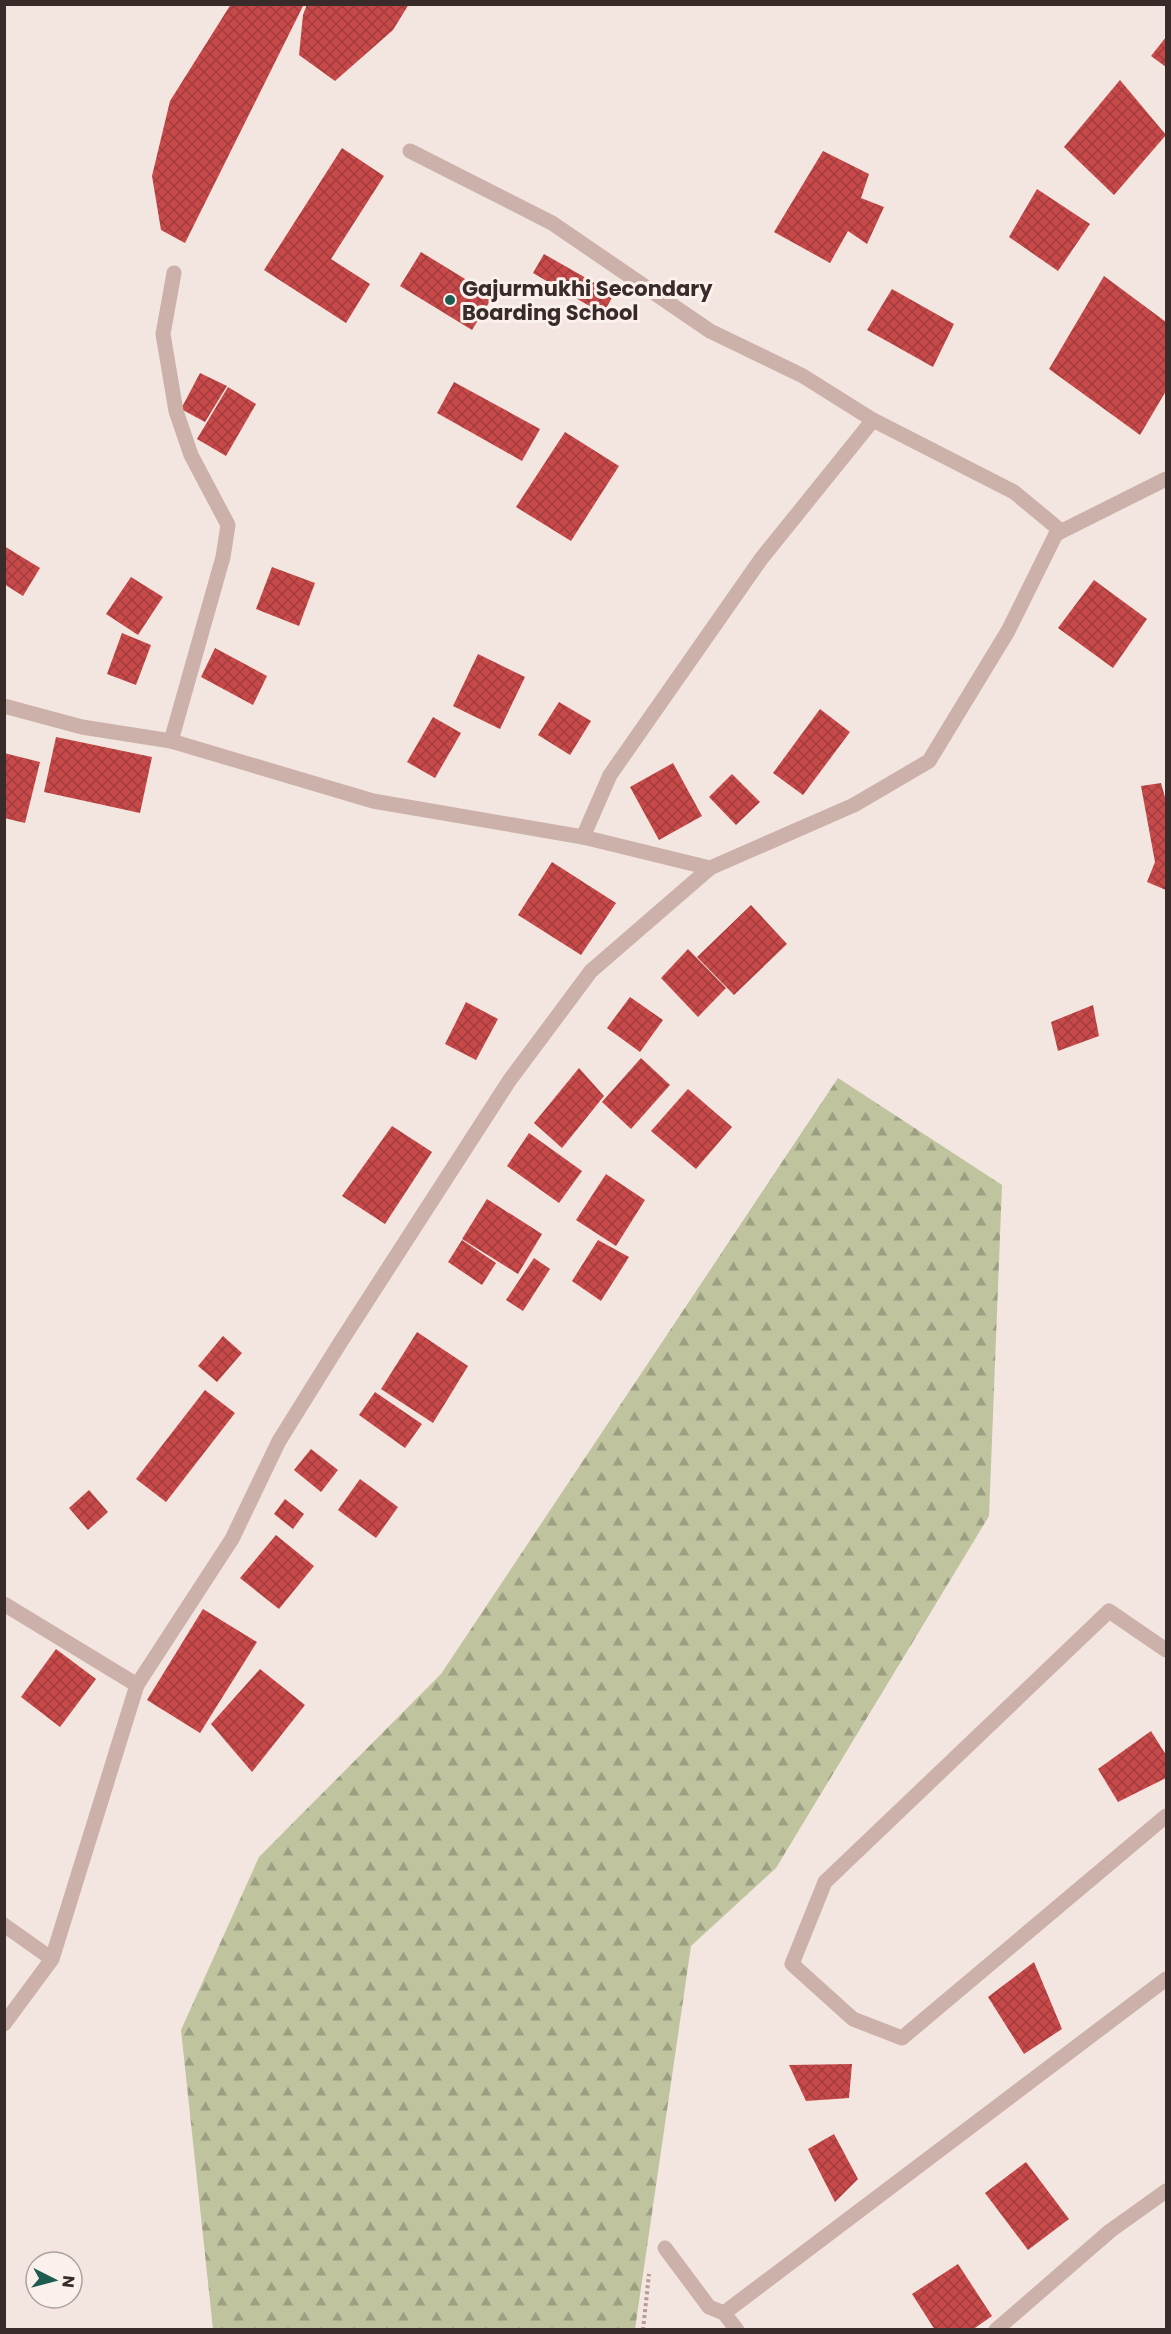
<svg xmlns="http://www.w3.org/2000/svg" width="1171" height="2334" font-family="Poppins,sans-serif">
<defs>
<pattern id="forest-firs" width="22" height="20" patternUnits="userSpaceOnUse" patternTransform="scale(1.5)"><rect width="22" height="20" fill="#bfc39e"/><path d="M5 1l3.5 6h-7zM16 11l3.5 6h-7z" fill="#9c9f81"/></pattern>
<pattern id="building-cross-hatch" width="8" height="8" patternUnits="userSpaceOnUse" patternTransform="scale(1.5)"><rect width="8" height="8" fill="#c74949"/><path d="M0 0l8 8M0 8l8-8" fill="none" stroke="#a33d3d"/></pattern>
</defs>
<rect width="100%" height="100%" fill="#f3e5df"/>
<!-- forest -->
<path fill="url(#forest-firs)" d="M838 1078 1002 1185 989 1516 776 1868 691 1946 635 2329H213L181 2030 259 1857 441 1674Z"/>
<!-- building -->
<g fill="url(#building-cross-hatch)">
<path d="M231 4H304L185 243 161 230 152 176 170 101Z"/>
<path d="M307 4H409L393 30 335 81 299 55 303 15Z"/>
<path d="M1166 37V67L1151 56Z"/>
<path d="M1120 80 1166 135 1114 195 1064 147Z"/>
<path d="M342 148 384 176 331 259 370 284 346 323 264 270Z"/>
<path d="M823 151 869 174 861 198 884 207 867 244 848 231 830 263 774 232Z"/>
<path d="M1037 189 1090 224 1058 271 1009 237Z"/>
<path d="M421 252 493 296 472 330 400 286Z"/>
<path d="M544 254 614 294 603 314 533 273Z"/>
<path d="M1104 276 1166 322V391L1140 435 1049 369Z"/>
<path d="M892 289 954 324 933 367 867 330Z"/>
<path d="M200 373 227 386 205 422 181 409Z"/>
<path d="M454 382 540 429 522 461 437 413Z"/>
<path d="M228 387 256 404 226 456 197 439Z"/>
<path d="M565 432 619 466 571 541 516 507Z"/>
<path d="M4 546 40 568 23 596 4 584Z"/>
<path d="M272 567 315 583 299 626 256 609Z"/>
<path d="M131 577 163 597 138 635 106 614Z"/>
<path d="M1094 580 1147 619 1113 668 1058 628Z"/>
<path d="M122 633 151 645 136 685 107 674Z"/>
<path d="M215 648 267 676 253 705 201 677Z"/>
<path d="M478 654 525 677 500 729 453 706Z"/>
<path d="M559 702 591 721 570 755 538 735Z"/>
<path d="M820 709 850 732 803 795 773 773Z"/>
<path d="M433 717 461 733 435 778 407 762Z"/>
<path d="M56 737 152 757 140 813 44 792Z"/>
<path d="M4 753 40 762 25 823 4 818Z"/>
<path d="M673 763 702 816 659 840 630 787Z"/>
<path d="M732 774 760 802 736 825 709 797Z"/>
<path d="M1161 783 1166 801V890L1147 882 1155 862 1141 786Z"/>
<path d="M552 862 616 903 581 955 518 915Z"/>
<path d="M751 905 787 944 734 995 697 957Z"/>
<path d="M688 949 726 988 698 1017 661 978Z"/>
<path d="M630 997 663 1020 640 1052 607 1028Z"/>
<path d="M466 1002 498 1019 476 1060 445 1044Z"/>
<path d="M1093 1005 1099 1036 1058 1051 1051 1022Z"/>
<path d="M641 1058 670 1085 631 1129 602 1102Z"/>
<path d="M579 1068 604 1096 562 1148 534 1123Z"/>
<path d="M688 1089 732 1127 696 1169 651 1131Z"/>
<path d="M392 1126 432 1152 385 1224 342 1196Z"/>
<path d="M529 1133 582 1171 559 1203 507 1166Z"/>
<path d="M606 1174 645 1200 616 1246 576 1220Z"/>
<path d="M487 1199 542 1234 518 1274 462 1239Z"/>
<path d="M462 1240 496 1263 482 1285 448 1262Z"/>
<path d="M598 1240 629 1257 601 1301 572 1281Z"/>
<path d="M534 1258 550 1269 523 1311 506 1300Z"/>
<path d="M417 1332 468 1366 433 1423 381 1389Z"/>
<path d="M223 1336 242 1353 217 1382 198 1366Z"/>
<path d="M205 1390 235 1413 166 1502 136 1479Z"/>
<path d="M375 1392 422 1424 405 1448 359 1415Z"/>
<path d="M311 1449 338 1470 321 1492 294 1470Z"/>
<path d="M360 1479 398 1507 376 1538 338 1510Z"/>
<path d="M89 1490 108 1512 88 1530 69 1508Z"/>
<path d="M285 1499 304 1514 293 1529 274 1514Z"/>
<path d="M276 1535 314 1566 279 1609 240 1578Z"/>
<path d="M203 1609 257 1642 200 1733 147 1700Z"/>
<path d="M56 1649 96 1679 60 1727 21 1697Z"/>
<path d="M260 1669 305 1705 252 1772 211 1724Z"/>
<path d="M1151 1731 1166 1755V1778L1118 1802 1098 1769Z"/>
<path d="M1034 1962 1062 2029 1024 2054 988 1997Z"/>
<path d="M852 2064 849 2098 806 2101 789 2065Z"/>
<path d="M834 2134 858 2179 835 2202 808 2149Z"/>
<path d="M1026 2162 1069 2219 1028 2250 985 2193Z"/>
<path d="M958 2264 992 2316 972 2330H935L912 2294Z"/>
</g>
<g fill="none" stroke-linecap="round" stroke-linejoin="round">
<!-- path -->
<path stroke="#b89b94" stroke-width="4" stroke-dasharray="3 3" stroke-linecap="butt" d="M643 2330 649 2274"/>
<!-- street -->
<g stroke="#ccb1aa" stroke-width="15">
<path d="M410 151 552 223 710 331 803 376 873 420 1014 492 1061 531 1056 534"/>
<path d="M4 706 82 727 171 741 373 801 583 837 710 868"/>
<path d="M171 741 223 557 228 525 191 455 176 411 163 334 174 273"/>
<path d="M583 837 610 775 761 559 873 420"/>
<path d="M4 1604 137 1685"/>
<path d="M1166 1650 1109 1611 825 1882 792 1964 853 2019 902 2038 1166 1816"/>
<path d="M4 1925 52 1959"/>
<path d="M4 2024 52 1959 137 1685 232 1539 279 1441 340 1343 509 1081 591 971 710 868 854 805 929 761 1008 631 1056 534 1166 479"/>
<path d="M665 2248 709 2307 724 2313 1166 1979"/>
<path d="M724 2313 737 2330"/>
<path d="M996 2330 1110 2231 1166 2191"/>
</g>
</g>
<!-- markers -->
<circle fill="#1e5c51" stroke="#faf0ec" stroke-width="2" cx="450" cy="300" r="6"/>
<g text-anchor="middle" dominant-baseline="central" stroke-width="6" stroke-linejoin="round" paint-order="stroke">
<!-- poi labels -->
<g font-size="21" font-weight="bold" fill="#392b2a" stroke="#faf0ec" text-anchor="start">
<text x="462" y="288">Gajurmukhi Secondary<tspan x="462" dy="24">Boarding School</tspan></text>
</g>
</g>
<!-- border -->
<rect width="1171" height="2334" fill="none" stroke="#392b2a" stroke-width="12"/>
<!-- north arrow -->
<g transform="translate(54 2280) rotate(96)"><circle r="28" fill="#faf0ec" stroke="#ada19e" stroke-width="1.5"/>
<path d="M0-4.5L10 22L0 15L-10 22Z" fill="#1e5c51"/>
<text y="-9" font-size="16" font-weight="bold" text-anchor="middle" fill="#392b2a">N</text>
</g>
</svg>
